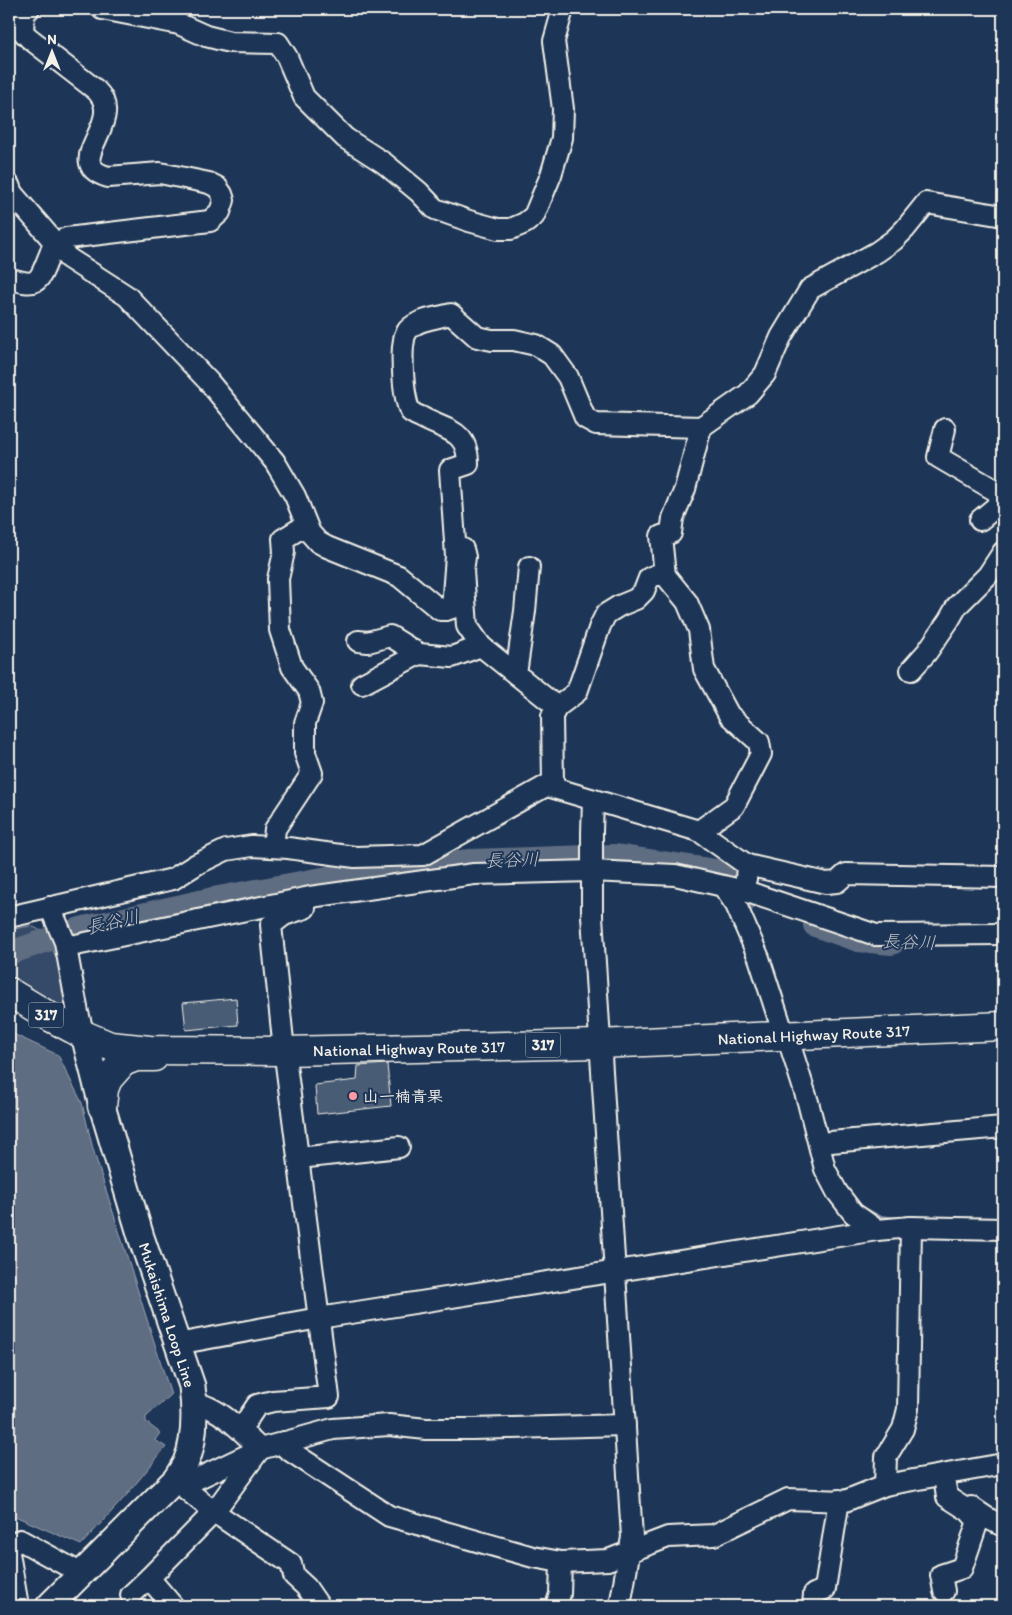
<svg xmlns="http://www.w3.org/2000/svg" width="1012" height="1615" font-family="Itim,'Klee One',sans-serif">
<rect width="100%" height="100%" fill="#1d3557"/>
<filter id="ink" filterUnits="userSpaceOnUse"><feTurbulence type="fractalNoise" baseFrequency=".02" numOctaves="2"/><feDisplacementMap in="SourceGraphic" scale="10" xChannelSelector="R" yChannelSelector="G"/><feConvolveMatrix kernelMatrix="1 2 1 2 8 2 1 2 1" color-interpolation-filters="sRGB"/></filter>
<g filter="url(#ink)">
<!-- green -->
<path fill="#354a67" stroke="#949ea8" d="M30 926C37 928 42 931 46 937 57 951 63 985 68 1002L60 1007 9 983V930Z"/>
<!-- water -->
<path fill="#5e6d82" stroke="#9aa2ab" d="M9 1032 58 1055 82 1103 93 1149 171 1395 146 1417V1422L160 1433 155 1440 166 1447 124 1498 81 1545 17 1517 9 1521Z"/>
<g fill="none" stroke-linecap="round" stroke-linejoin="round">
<!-- stream -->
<path stroke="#9aa2ab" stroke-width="4" d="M861 1207 879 1217 899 1219"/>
<!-- river -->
<g stroke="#5e6d82" stroke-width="24">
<path d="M815 925 858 940 892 943"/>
<path d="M9 953 80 929 213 899 366 871 470 861 616 856 723 872 738 897 746 900"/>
</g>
</g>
<!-- building -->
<g fill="#485b74" stroke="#f4f1e8">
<path d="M236 998 238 1025 186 1030 183 1003Z"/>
<path d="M387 1064 391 1106 317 1114 315 1085 357 1080 358 1066Z"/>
</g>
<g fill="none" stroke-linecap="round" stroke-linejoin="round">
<defs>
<g id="minor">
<path d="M102 9 179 24 206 36 230 42 278 43 287 57 304 97 345 138 384 163 419 192 435 209 469 221 498 229H511L525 223 534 216 551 175 562 138 563 109 554 41 563 9"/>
<path d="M9 185 12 193 68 258 127 296 209 382 275 462 295 496 310 533 318 542 327 547 399 576 440 610H446L452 608 456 556 460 549H463L465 557 463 571 467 626 481 646 557 707"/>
<path d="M9 278C40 289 39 280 50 254 51 250 53 246 56 244 59 241 63 240 67 238L210 221 220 212 224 200 222 194 217 187 209 183 160 173 108 177C58 162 129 122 96 90L29 38 23 32 24 14 29 9"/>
<path d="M945 429 938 457 1003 495"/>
<path d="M980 520 1003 501"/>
<path d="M456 556 450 470 468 464C468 429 446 431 421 417 418 416 414 414 411 412 403 402 401 354 404 340 404 337 406 333 408 330 418 319 437 318 451 314L477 337 492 340H514L536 345 552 355 568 377 585 418 596 424 701 427 748 394 765 374 781 337 810 289 877 252 894 240 905 229 926 203 1003 216"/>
<path d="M358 641 368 642 390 636 419 654"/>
<path d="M911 670 927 652 949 620 957 606 988 575 1003 552"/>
<path d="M516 674 525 611 529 567"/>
<path d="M362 684 419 654 452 657 481 646"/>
<path d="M547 786 699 831 747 865 746 879"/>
<path d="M593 800 592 832V916L632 1537 620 1606"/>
<path d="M699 831 734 806 761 754 759 742 729 715 704 669 699 630 687 602 665 575 661 536 671 533 673 518 685 489 701 427"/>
<path d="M273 847 275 829 312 773 305 753V723L312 703 309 691 292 667 280 630 278 579 284 552 283 539 306 525"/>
<path d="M747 865 826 883 837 882 846 874 1003 877"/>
<path d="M723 886 736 905 759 958 781 1026 790 1045 808 1102 825 1169 837 1192 853 1213 877 1230"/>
<path d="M50 907 65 942 78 1013 84 1035"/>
<path d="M9 917 173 879 197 864 226 850 252 846 288 848 355 857 423 855 553 782 552 716 557 707 577 692 600 626 606 614 619 606 636 599 644 591 649 578 656 575H665"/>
<path d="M66 947 310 897 474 874 592 871 675 875 745 891 876 935 1003 934"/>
<path d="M819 1143 1003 1127"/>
<path d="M299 1158 399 1147"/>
<path d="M177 1344 319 1318 877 1230 911 1227 1003 1229"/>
<path d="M241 1429 257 1405 273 1401 329 1397 283 1041 271 925 284 915 305 908"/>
<path d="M284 1442 287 1449 389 1516 533 1557 561 1562 608 1560 668 1537 714 1535 788 1499 845 1501 885 1485 1003 1464"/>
<path d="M176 1479 182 1486 260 1449 333 1429 389 1425 426 1429H473L625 1425"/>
<path d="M885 1485 886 1457 903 1429 908 1409 911 1227"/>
<path d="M182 1486 214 1512 291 1564 294 1576 306 1587 319 1606"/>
<path d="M971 1507 989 1519 1003 1526"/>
<path d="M9 1547 20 1540 82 1574"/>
<path d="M9 1553 18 1606"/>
<path d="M149 1578 173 1606"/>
<path d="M944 1591 941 1575 962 1568 978 1521 969 1511 947 1497 944 1475"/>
<path d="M131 1595 149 1578 214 1512 260 1449C244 1433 217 1405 194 1403"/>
<path d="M556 1606 560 1594 561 1562"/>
<path d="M813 1606 814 1594 825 1589 839 1500"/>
</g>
<path id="major" d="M49 1606 176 1479C179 1474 183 1468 186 1462 196 1439 195 1411 192 1386L141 1237 102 1106 84 1035"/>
<g id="highway">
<path id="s1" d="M9 992 52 1018 84 1035 110 1046 150 1050 285 1051 599 1044 1003 1026"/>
<path d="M102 1106 104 1089 108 1079 123 1062 136 1057H154"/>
</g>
</defs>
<!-- minor casing -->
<use href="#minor" stroke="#f4f1e8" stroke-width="24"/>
<!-- major casing -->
<use href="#major" stroke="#f4f1e8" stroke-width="29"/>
<!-- highway casing -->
<use href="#highway" stroke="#f4f1e8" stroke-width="31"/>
<!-- minor -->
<use href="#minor" stroke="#1d3557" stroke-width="20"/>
<!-- major -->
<use href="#major" stroke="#1d3557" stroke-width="25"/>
<!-- highway -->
<use href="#highway" stroke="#1d3557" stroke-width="28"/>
</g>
</g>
<!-- markers -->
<circle fill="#ff9aa2" stroke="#1d3557" stroke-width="2" cx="353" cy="1096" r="5"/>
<g text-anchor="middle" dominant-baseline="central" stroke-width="4" stroke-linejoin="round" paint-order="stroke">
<!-- shield labels -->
<g fill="#1d3557" stroke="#b4b9bc" stroke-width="1">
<rect x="28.5" y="1002.5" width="35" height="25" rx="4"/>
<rect x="525.5" y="1032.5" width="35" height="25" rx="4"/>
</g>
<g font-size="15" font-weight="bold" fill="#f4f1e8">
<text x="46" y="1015">317</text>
<text x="543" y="1045">317</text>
</g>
<!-- street labels -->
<g font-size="16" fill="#f4f1e8" stroke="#1d3557">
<text stroke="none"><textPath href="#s1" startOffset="819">National Highway Route 317</textPath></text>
<text stroke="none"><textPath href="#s1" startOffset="414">National Highway Route 317</textPath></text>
<text transform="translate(167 1315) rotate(72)">Mukaishima Loop Line</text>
</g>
<!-- poi labels -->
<g font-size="16" font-weight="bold" fill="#f4f1e8" stroke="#1d3557" text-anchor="start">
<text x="363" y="1096">山一楠青果</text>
</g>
<!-- water labels -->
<g font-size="18" font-style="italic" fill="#c0c3c4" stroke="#1d3557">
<text transform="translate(512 860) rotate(-2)">長谷川</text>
<text transform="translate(113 922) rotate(-13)">長谷川</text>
<text transform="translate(909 942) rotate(2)">長谷川</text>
</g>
</g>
<!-- margin -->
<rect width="1012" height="1615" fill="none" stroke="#1d3557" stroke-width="30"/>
<rect x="15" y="15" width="982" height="1585" fill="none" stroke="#f4f1e8" stroke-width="2" filter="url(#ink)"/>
<!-- north arrow -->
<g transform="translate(52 52)" stroke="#1d3557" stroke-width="4" paint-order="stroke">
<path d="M0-4L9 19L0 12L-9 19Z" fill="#f4f1e8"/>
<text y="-8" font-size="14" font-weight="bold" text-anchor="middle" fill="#f4f1e8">N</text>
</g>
</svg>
